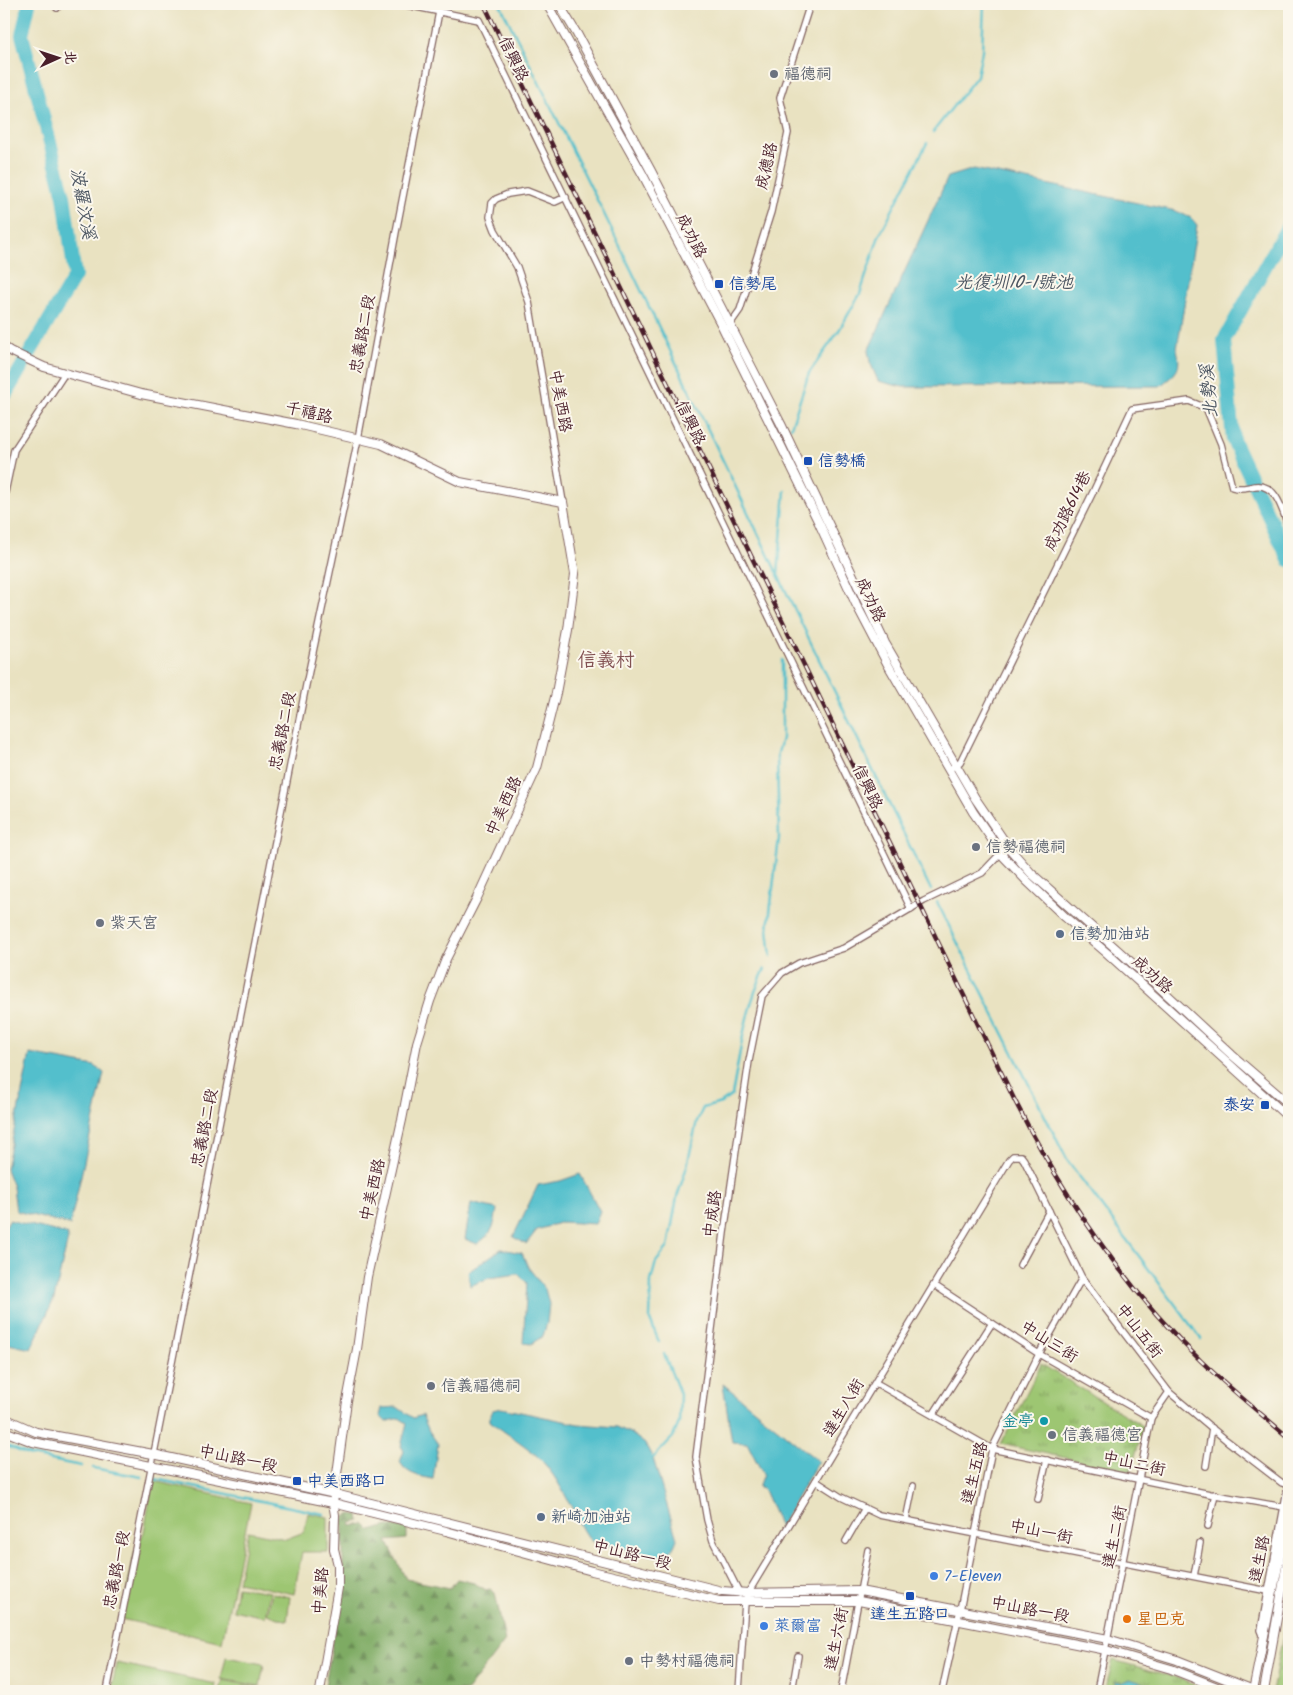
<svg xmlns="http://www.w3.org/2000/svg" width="1293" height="1695" font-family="Kalam,'LXGW WenKai TC',sans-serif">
<defs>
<pattern id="forest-firs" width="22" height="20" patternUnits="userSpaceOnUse" patternTransform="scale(1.25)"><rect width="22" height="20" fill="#7eab64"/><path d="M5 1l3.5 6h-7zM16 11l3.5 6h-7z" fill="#698b53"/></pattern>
<pattern id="park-tufts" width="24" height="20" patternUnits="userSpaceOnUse" patternTransform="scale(1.25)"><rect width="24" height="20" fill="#9dc672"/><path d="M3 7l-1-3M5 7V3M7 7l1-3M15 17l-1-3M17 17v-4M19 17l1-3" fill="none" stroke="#82a05e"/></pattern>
</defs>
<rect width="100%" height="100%" fill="#fbf7ec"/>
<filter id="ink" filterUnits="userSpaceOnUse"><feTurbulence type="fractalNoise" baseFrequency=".02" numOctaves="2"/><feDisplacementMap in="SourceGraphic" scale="10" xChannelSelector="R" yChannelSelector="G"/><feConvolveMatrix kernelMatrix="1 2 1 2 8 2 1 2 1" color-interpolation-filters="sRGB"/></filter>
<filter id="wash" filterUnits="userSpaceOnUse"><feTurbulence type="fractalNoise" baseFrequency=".0096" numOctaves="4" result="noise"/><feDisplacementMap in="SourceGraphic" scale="20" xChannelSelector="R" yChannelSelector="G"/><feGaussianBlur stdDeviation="1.12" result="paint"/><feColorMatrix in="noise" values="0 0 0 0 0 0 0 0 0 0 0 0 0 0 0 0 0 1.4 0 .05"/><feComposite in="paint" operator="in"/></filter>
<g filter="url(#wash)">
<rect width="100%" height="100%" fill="#e9e2c1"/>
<!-- forest -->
<path fill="url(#forest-firs)" stroke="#646548" d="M349 1514 359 1515 360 1521 351 1523 352 1526 364 1524 371 1531 387 1526 407 1528V1539L387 1541 406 1579 450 1588 457 1579 474 1583 486 1590 490 1589 495 1593 505 1641 467 1691H324L343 1586V1518Z"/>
<!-- park -->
<g fill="url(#park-tufts)" stroke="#74724e">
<path d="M1041 1364 1143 1426 1131 1472 1001 1444Z"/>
<path d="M1289 1605V1691H1272Z"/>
<path d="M1113 1660 1178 1678 1208 1691H1105Z"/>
</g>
<!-- garden -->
<g fill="#9dc672" stroke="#74724e">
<path d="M153 1481 251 1503 222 1642 121 1619 135 1551 144 1532Z"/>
<path d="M308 1513 328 1517V1552H302L294 1594 238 1582 248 1531 286 1539 304 1532Z"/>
<path d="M237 1587 270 1592 265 1617 233 1610Z"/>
<path d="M272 1593 290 1597 287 1621 267 1614Z"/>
<path d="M226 1657 264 1664 260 1686 221 1679Z"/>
<path d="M117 1663 216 1684 215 1691H111Z"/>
<path d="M223 1680 277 1691H220Z"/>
</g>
<!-- water -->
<g fill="#52bfcc" stroke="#4e6f7c">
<path d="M974 169 1176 211 1191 218 1197 225 1177 349C1182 371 1176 373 1160 386L903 387 878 381 870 362 868 351 948 177Z"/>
<path d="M30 1054 95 1066 104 1073 70 1225 16 1211 13 1187 6 1169Z"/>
<path d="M580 1174 600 1211 595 1224 562 1222 537 1230 526 1244 513 1237 538 1185 560 1181Z"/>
<path d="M471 1203 497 1209C494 1227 493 1233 477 1244L465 1239Z"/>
<path d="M9 1220 67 1234 68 1239 54 1299 31 1349 4 1343V1229Z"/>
<path d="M501 1249 522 1253 528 1267 545 1289 549 1304 547 1323 543 1336 531 1344 523 1343 527 1283 518 1274 489 1278 470 1286 468 1272Z"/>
<path d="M723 1384 818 1461 780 1527 764 1490 758 1487 763 1474 747 1443 732 1442Z"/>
<path d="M397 1407 413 1418 422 1415 429 1431 438 1444 433 1479C419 1476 407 1475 400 1462L404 1451 401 1446 407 1423 399 1418 386 1422 380 1416 382 1408Z"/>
<path d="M501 1408 578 1424 617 1427 632 1434 645 1444 653 1458 677 1539C673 1550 670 1554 659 1557L593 1542C582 1535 578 1518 571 1506 563 1491 554 1474 542 1461 527 1445 507 1435 490 1421V1414L493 1410Z"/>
<path d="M1130 1679 1146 1684 1150 1688 1149 1691H1116L1115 1682 1120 1683Z"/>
</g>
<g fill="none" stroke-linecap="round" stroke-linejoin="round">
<!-- stream -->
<g stroke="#52bfcc" stroke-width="2.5">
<path d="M500 4 614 234 778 575"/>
<path d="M933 132 977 76 982 51 984 4"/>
<path d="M791 427 809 373 838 332 860 294 879 236 927 143"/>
<path d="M785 491 778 575 931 890"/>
<path d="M937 902 1067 1160 1201 1339"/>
<path d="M771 957 768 929 779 838 777 757 782 738V660"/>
<path d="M659 1342 650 1320 651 1281 656 1262 668 1247 677 1197 687 1166 697 1121 703 1108 721 1103 732 1095C740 1054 745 1007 765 969"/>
<path d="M5 1445 31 1456 81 1466"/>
<path d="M653 1458 673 1437 679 1423 680 1394 664 1354"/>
<path d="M93 1468 142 1477"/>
<path d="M155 1479 324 1514"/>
</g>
<!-- river -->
<g stroke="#52bfcc" stroke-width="14">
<path d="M1289 224 1224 340 1233 440 1289 560"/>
<path d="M4 397 75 276 64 196 22 35 29 4"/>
</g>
</g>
</g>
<g filter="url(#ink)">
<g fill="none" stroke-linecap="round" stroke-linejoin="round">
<defs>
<g id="minor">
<path d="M402 4 479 20 911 909"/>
<path d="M57 8 58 4"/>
<path d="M728 327 740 310 771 212 788 133 780 98 810 4"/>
<path d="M4 497 14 450 65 373"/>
<path d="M563 502 529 302 517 267 495 230 490 217 492 203 496 199 508 194 527 191 555 202 566 197"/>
<path d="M953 767 960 762 1094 490 1132 409 1189 401 1206 408 1221 444 1232 487C1241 490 1247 487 1255 486 1277 483 1283 513 1289 528"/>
<path d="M1020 1265 1049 1211"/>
<path d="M934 1285 1039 1354 1151 1418"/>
<path d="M876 1383 992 1449 1210 1494 1284 1507"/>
<path d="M933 1415 992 1323"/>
<path d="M1206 1466 1212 1428"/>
<path d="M816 1481 841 1497 879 1515 1268 1591"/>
<path d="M1038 1499 1047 1460"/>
<path d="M906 1520 913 1486"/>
<path d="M1208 1526 1215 1494"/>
<path d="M846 1541 865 1508"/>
<path d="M1194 1576 1200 1543"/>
<path d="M740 1594 713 1541 707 1520 696 1457 724 1233 749 1061 762 996 782 973 799 963 844 948 924 901 982 873 1001 853 1009 848"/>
<path d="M107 1691 306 685 358 439 396 232 439 12"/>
<path d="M739 1691 745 1602 748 1593 1009 1160 1013 1156H1021L1024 1160 1082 1278 1169 1392 1226 1440 1282 1483 1288 1485 1261 1630 1263 1635"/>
<path d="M792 1691 798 1656"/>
<path d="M841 1691 868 1550"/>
<path d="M942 1691 960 1610 992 1449 1039 1354 1082 1278"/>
<path d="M1097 1691 1151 1418 1169 1392"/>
</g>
<g id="tertiary">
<path d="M547 4 643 175 723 328 819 523 856 604 887 663 973 812 1004 857 1026 880 1065 917 1108 954 1289 1118"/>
<path d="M559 4 577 34 651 171 781 424 885 643 975 798 1009 848 1031 873 1159 987 1232 1055 1289 1104"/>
<path d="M4 347 10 351 44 367 65 373 141 394 296 424 381 444 460 482 563 502 575 574 568 630 556 693 537 768 477 898 446 959 430 1001 417 1043 402 1120 367 1277 357 1349 347 1401 333 1503 335 1515 334 1549 338 1565V1588L320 1691"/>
<path d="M4 1418 36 1432 153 1454 335 1494 722 1591 748 1593 860 1591 1108 1639 1177 1660 1256 1691"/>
<path d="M4 1431 33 1442 333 1503 446 1531 592 1571 719 1601H859L1106 1650 1171 1669 1227 1691"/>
<path d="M1253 1691 1289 1511"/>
<path d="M1264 1691 1289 1551"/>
</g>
</defs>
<!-- minor casing -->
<use href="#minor" stroke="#826360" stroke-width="8"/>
<!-- tertiary casing -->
<use href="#tertiary" stroke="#826360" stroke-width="10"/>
<!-- minor -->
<use href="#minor" stroke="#fff" stroke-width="5.5"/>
<!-- tertiary -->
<use href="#tertiary" stroke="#fff" stroke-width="8"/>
<defs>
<path id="rail" d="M484 4 1015 1101C1063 1195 1124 1287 1201 1361 1229 1388 1260 1413 1289 1438"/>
</defs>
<!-- rail casing -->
<use href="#rail" stroke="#4a1f2b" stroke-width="4.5"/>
<!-- rail -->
<use href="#rail" stroke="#fbf7ec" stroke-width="2.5" stroke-dasharray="8" stroke-linecap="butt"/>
</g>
</g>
<!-- markers -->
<g fill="#6b7280" stroke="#fbf7ec" stroke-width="2">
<circle cx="774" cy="74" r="5"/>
<circle cx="976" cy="847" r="5"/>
<circle cx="100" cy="923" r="5"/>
<circle cx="431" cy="1386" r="5"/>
<circle cx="1052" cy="1435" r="5"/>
<circle cx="629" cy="1661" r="5"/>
</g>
<g fill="#1a4fb4" stroke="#fbf7ec" stroke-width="2">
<rect x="714" y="279" width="10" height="10" rx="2.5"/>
<rect x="803" y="456" width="10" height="10" rx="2.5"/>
<rect x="1260" y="1100" width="10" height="10" rx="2.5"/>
<rect x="292" y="1476" width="10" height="10" rx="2.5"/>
<rect x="905" y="1591" width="10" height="10" rx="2.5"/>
</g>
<g fill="#5c6f8a" stroke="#fbf7ec" stroke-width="2">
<circle cx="1060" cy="934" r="5"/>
<circle cx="541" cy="1517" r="5"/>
</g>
<circle fill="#0f9aa8" stroke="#fbf7ec" stroke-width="2" cx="1044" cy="1421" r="5"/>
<g fill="#3f7fe0" stroke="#fbf7ec" stroke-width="2">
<circle cx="934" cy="1576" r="5"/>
<circle cx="764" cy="1626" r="5"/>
</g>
<circle fill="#e8710a" stroke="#fbf7ec" stroke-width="2" cx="1127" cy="1619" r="5"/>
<g text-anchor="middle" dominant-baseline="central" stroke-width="4" stroke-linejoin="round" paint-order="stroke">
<!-- street labels -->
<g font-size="16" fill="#4a1f2b" stroke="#fbf7ec">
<text transform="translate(513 59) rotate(64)">信興路</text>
<text transform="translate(767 166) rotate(-77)">成德路</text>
<text transform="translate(691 236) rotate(63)">成功路</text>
<text transform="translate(363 334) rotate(-80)">忠義路二段</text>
<text transform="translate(560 401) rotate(80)">中美西路</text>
<text transform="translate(309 413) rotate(13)">千禧路</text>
<text transform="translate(690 423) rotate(64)">信興路</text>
<text transform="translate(1068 511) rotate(-64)">成功路614巷</text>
<text transform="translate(870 600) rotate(64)">成功路</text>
<text transform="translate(283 731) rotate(-79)">忠義路二段</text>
<text transform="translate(867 787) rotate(64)">信興路</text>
<text transform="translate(504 806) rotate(-65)">中美西路</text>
<text transform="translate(1152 975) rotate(42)">成功路</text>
<text transform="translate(205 1128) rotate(-79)">忠義路二段</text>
<text transform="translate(373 1190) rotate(-77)">中美西路</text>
<text transform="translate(713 1214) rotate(-82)">中成路</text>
<text transform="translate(1139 1331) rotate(52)">中山五街</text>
<text transform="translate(1049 1342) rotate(32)">中山三街</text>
<text transform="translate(844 1408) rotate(-59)">達生八街</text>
<text transform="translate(238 1459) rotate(12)">中山路一段</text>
<text transform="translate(1134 1464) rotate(12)">中山二街</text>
<text transform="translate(975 1473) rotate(-76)">達生五路</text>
<text transform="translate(1041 1532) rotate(12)">中山一街</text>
<text transform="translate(1115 1537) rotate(-78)">達生二街</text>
<text transform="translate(632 1555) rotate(14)">中山路一段</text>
<text transform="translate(1260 1559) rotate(-79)">達生路</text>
<text transform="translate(117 1570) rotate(-79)">忠義路一段</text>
<text transform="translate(321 1591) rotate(-85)">中美路</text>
<text transform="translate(1030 1610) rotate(11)">中山路一段</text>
<text transform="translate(837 1639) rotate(-79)">達生六街</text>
</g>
<!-- worship labels -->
<g font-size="16" fill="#5b616d" stroke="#fbf7ec" text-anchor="start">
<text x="784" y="74">福德祠</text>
<text x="986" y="847">信勢福德祠</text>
<text x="110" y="923">紫天宮</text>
<text x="441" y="1386">信義福德祠</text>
<text x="1062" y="1435">信義福德宮</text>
<text x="639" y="1661">中勢村福德祠</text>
</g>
<!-- transit labels -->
<g font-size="16" fill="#164399" stroke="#fbf7ec" text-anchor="start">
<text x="729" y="284">信勢尾</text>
<text x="818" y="461">信勢橋</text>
<text x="1255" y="1105" text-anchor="end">泰安</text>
<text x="307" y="1481">中美西路口</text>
<text x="910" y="1614" text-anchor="middle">達生五路口</text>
</g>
<!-- service labels -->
<g font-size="16" fill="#4e5e75" stroke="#fbf7ec" text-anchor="start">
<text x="1070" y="934">信勢加油站</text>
<text x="551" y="1517">新崎加油站</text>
</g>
<!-- culture labels -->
<g font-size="16" fill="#0d838f" stroke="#fbf7ec" text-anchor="end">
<text x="1034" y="1421">金亭</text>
</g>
<!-- shop labels -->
<g font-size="16" fill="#366cbe" stroke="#fbf7ec" text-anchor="start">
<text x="944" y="1576">7-Eleven</text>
<text x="774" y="1626">萊爾富</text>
</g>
<!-- food labels -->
<g font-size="16" fill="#c56008" stroke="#fbf7ec" text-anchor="start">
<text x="1137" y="1619">星巴克</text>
</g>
<!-- water labels -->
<g font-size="18" font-style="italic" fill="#4d5763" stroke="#fbf7ec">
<text transform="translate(82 204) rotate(80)">波羅汶溪</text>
<text x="1014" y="283">光復圳10-1號池</text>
<text transform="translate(1210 391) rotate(-95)">北勢溪</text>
</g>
<!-- quarter labels -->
<g font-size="19" fill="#825152" stroke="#fbf7ec">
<text x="606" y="661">信義村</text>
</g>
</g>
<!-- margin -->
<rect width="1293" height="1695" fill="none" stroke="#fbf7ec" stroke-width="20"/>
<!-- north arrow -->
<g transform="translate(58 58) rotate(87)" stroke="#fbf7ec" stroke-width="4" paint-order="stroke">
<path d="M0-4L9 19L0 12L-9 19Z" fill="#4a1f2b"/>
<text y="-8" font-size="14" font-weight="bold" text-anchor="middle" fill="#4a1f2b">北</text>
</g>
</svg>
